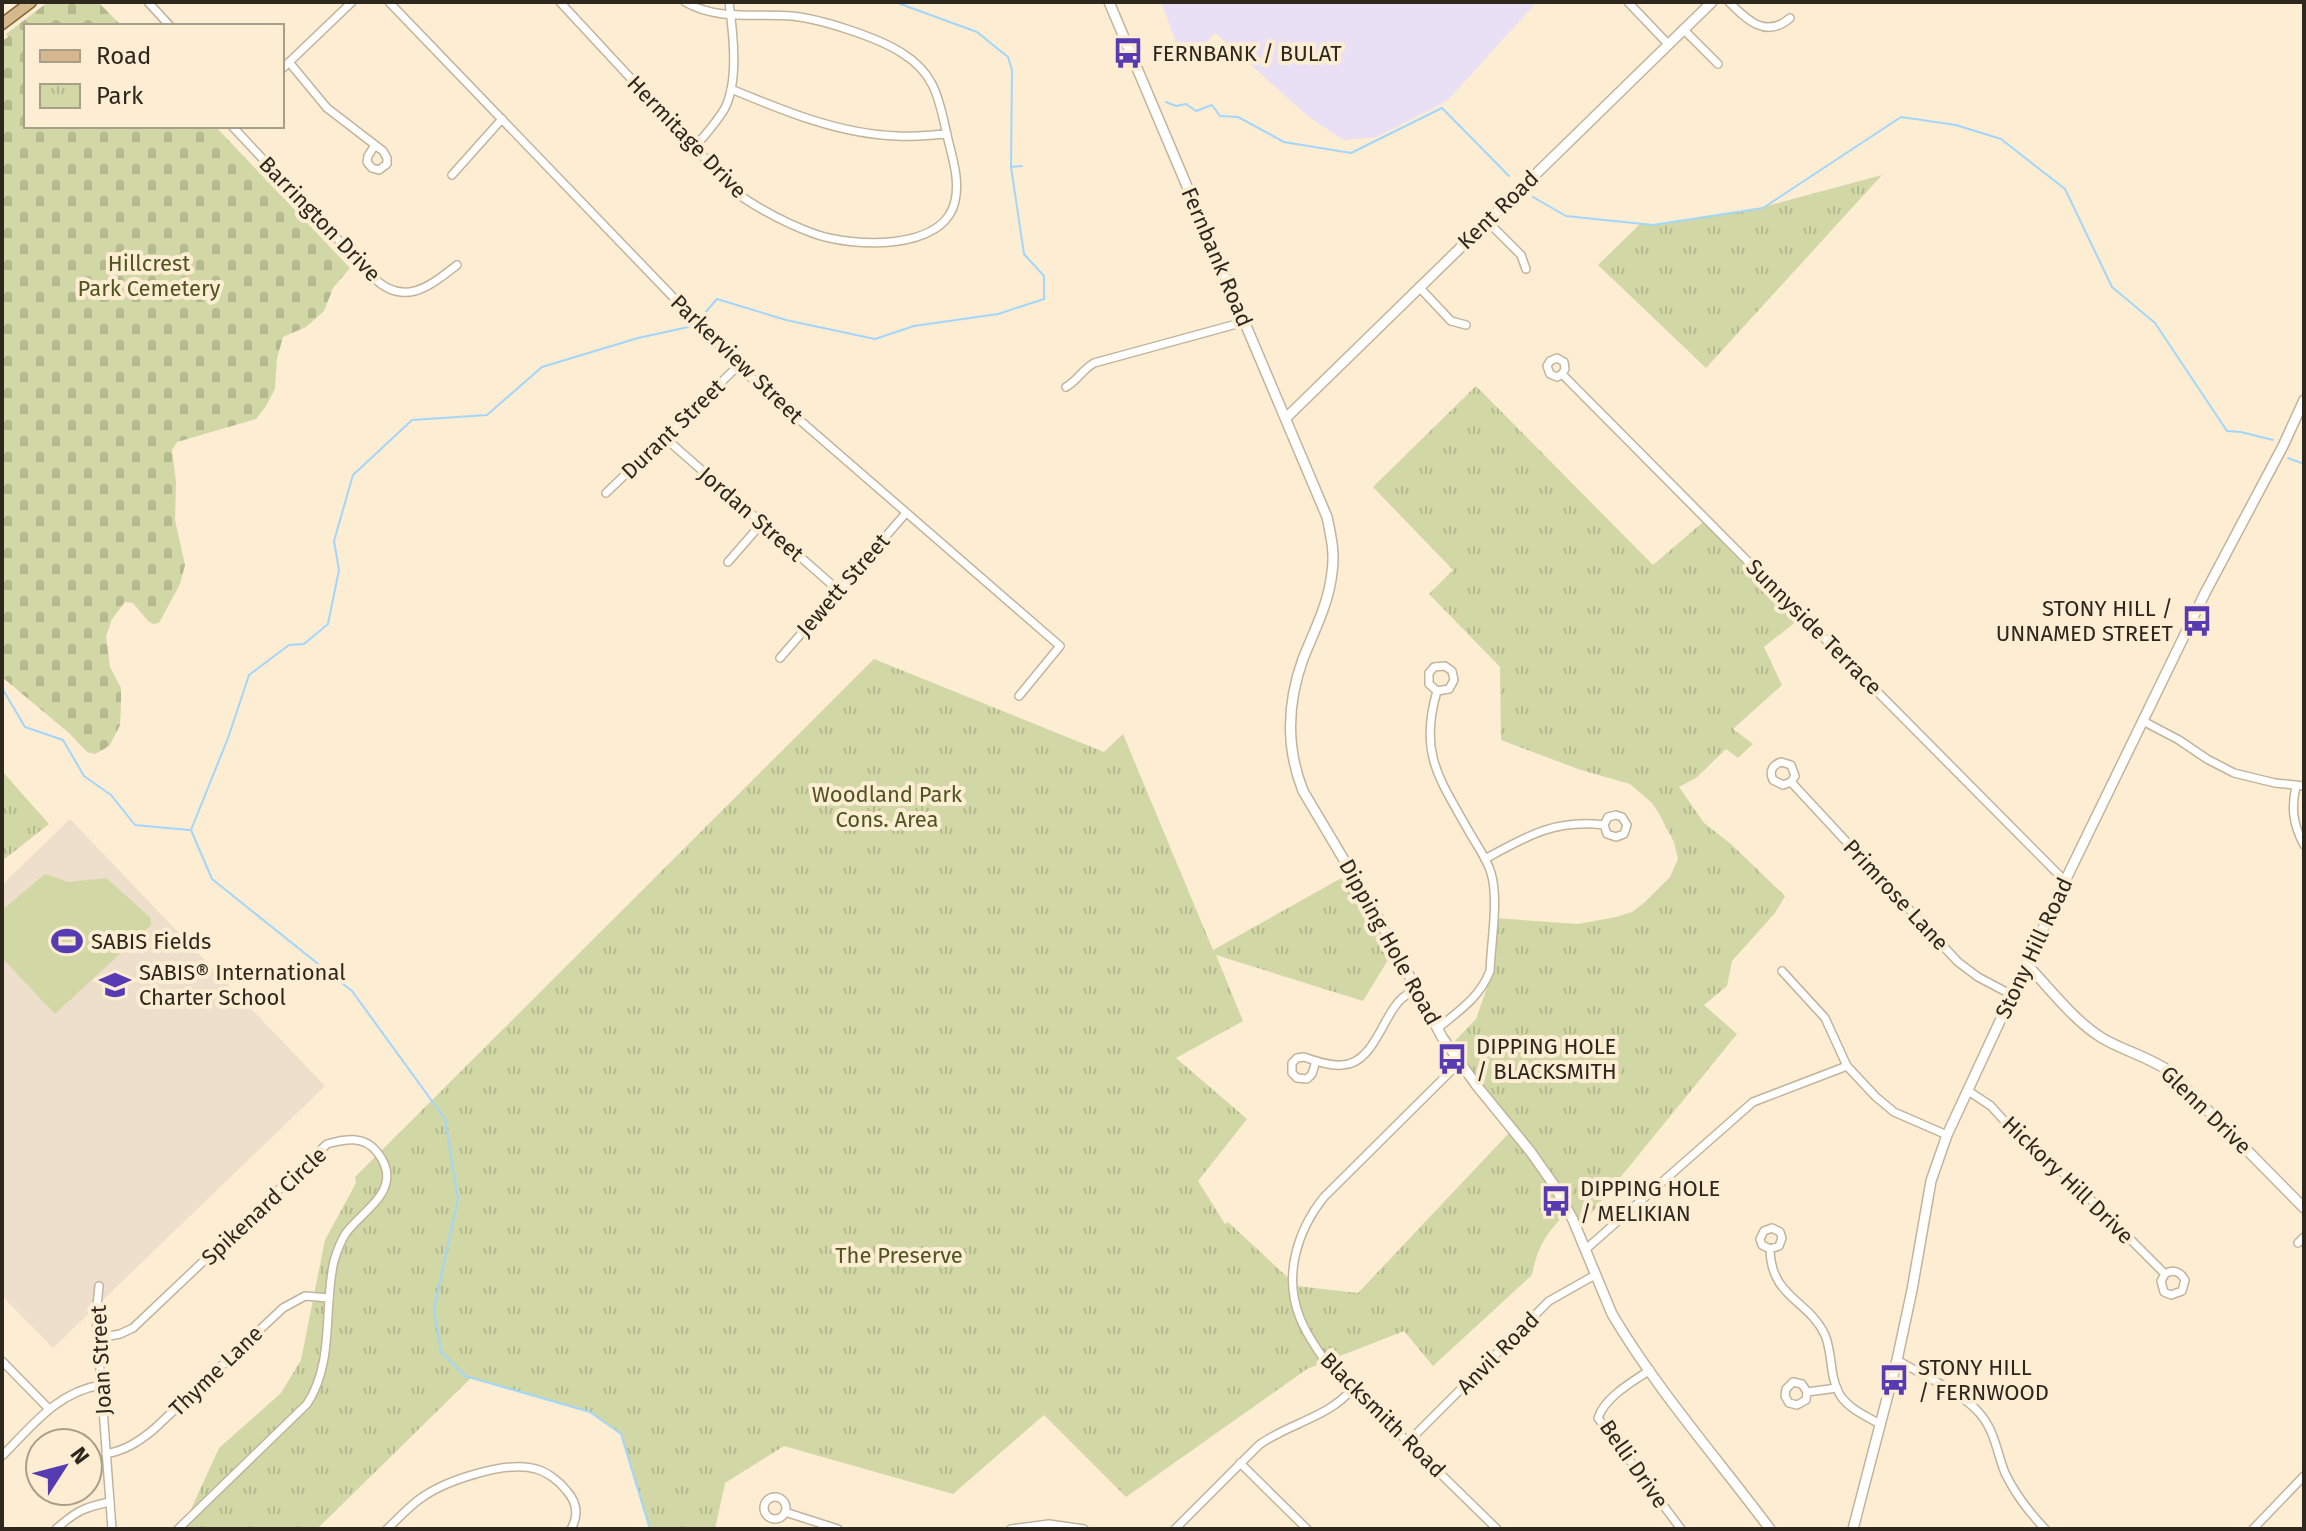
<svg xmlns="http://www.w3.org/2000/svg" width="2306" height="1531" font-family="'Fira Sans',sans-serif">
<defs>
<pattern id="cemetery-stones" width="16" height="16" patternUnits="userSpaceOnUse" patternTransform="scale(2)"><rect width="16" height="16" fill="#d1d8a6"/><path d="M2 7V4a2 2 0 0 1 4 0v3zM10 15v-3a2 2 0 0 1 4 0v3z" fill="#b4b98e"/></pattern>
<pattern id="park-tufts" width="24" height="20" patternUnits="userSpaceOnUse" patternTransform="scale(2)"><rect width="24" height="20" fill="#d1d8a6"/><path d="M3 7l-1-3M5 7V3M7 7l1-3M15 17l-1-3M17 17v-4M19 17l1-3" fill="none" stroke="#b4b98e"/></pattern>
</defs>
<rect width="100%" height="100%" fill="#fcedd3"/>
<!-- commercial -->
<path fill="#eae0f5" d="M1165 2H1537L1447 101 1376 137 1343 140 1309 117 1215 33 1191 58 1176 43 1162 4Z"/>
<!-- education -->
<path fill="#eddfcb" d="M70 819 325 1086 53 1348 2 1296V885Z"/>
<!-- cemetery -->
<path fill="url(#cemetery-stones)" d="M48 2H98L122 26H26V126H215L350 268 333 288 324 311 306 327 283 337 277 358 275 389 266 406 256 419 177 442 172 450 176 482 175 520 185 565 180 584 159 623 153 624 148 621 133 603 125 602 112 619 106 636 110 667 121 688V703L120 725 110 745 104 749 95 754 87 752 69 733 2 677V41L8 37 6 34Z"/>
<!-- park -->
<g fill="url(#park-tufts)">
<path d="M1882 175 1706 368 1598 265 1640 224 1652 225 1752 210Z"/>
<path d="M1476 386 1653 565 1703 522 1798 620 1764 647 1782 685 1733 729 1753 744 1738 758 1726 749 1696 778 1679 787 1704 823 1731 844 1785 896 1775 913 1732 961 1727 986 1704 1005 1737 1034 1580 1227 1567 1211C1547 1234 1538 1244 1532 1275L1433 1366 1404 1331 1307 1369 1126 1497 1044 1415 953 1494 784 1446 725 1483 715 1529H650L621 1434 589 1412 471 1378 317 1529H182L219 1448 281 1393 301 1360 325 1240 356 1183 355 1177 874 659 1104 752 1123 734 1213 950 1354 871 1394 950 1363 1001 1216 955 1243 1021 1176 1058 1247 1119 1198 1181 1225 1224 1228 1222 1297 1286 1358 1293 1509 1133 1479 1097 1449 1047 1476 1019 1489 982 1494 918 1578 924 1616 917 1632 912 1644 903 1670 877 1678 859 1674 842 1658 812 1652 803 1630 784 1581 770 1501 740 1500 667 1429 594 1453 570 1373 487Z"/>
<path d="M2 771 49 824 2 861Z"/>
</g>
<!-- pitch -->
<path fill="#d1d8a6" d="M45 874 68 882 106 878 151 918V925L55 1014 2 958V910Z"/>
<g fill="none" stroke-linecap="round" stroke-linejoin="round">
<!-- stream -->
<g stroke="#a2d6fb" stroke-width="2">
<path d="M1166 102 1176 106 1186 104 1196 111 1212 105 1220 116 1238 117 1284 142 1351 153 1442 108 1509 176"/>
<path d="M1011 167 1022 166"/>
<path d="M1533 197 1566 216 1653 225 1763 208 1901 117 1956 125 2001 139 2065 189 2112 287 2155 323 2227 431 2241 432 2273 440"/>
<path d="M703 315 717 299 786 320 875 339 914 326 998 314 1044 299V276L1024 254 1011 167 1012 70 1008 57 977 32 895 2"/>
<path d="M2288 458 2304 464"/>
<path d="M2 688 25 727 63 740 84 776 111 795 135 825 189 830"/>
<path d="M650 1529 621 1434 590 1412 465 1376 441 1352 434 1309 458 1199 445 1119 352 991 212 879 191 830 228 738 249 675 289 645 304 644 328 624 339 570 334 541 353 475 412 420 487 415 542 367 638 338 693 326"/>
</g>
<defs>
<g id="street">
<path d="M148 2 170 26"/>
<path d="M389 2 749 376 1060 646 1019 696"/>
<path d="M560 2 739 195C763 211 787 224 815 234 852 247 944 252 955 201 960 179 952 157 947 135 939 100 936 74 902 53 877 37 821 19 792 16 756 13 718 21 685 2"/>
<path d="M1628 2 1668 44"/>
<path d="M1729 2C1747 20 1766 39 1790 18"/>
<path d="M1683 29 1718 64"/>
<path d="M289 62 327 108 383 151 387 158V164L379 170 372 168 367 162 368 156 375 145"/>
<path d="M282 69 352 2"/>
<path d="M731 89C784 111 839 134 897 136 914 137 930 135 947 134"/>
<path d="M232 126 373 277C404 308 430 286 457 265"/>
<path d="M694 148C705 135 717 122 725 108 739 80 733 32 729 2"/>
<path d="M452 175 502 119"/>
<path d="M1487 221 1521 255 1526 269"/>
<path d="M1419 287 1451 321 1466 325"/>
<path d="M1562 374 1557 377 1550 374 1547 366 1550 361 1557 358 1564 362 1565 369 1562 374 2065 881"/>
<path d="M1066 387C1077 381 1082 370 1094 363L1244 322"/>
<path d="M664 437 838 590"/>
<path d="M606 493 739 365"/>
<path d="M728 562 762 523"/>
<path d="M780 658 906 513"/>
<path d="M1437 691 1429 684V673L1434 667 1445 666 1452 671 1454 680 1449 689 1437 691C1418 755 1441 781 1471 835 1478 847 1487 859 1491 873 1499 898 1491 944 1490 971 1480 997 1459 1011 1438 1028"/>
<path d="M2143 721 2179 740 2207 759 2234 773 2275 783 2304 786"/>
<path d="M1791 782 1783 785 1773 780C1769 772 1772 765 1781 762L1791 765 1795 776 1791 782 1958 962 1978 977 2012 995"/>
<path d="M2296 786C2291 809 2293 824 2304 845"/>
<path d="M1485 859C1527 836 1555 819 1604 825L1608 817 1616 815 1622 817 1627 825 1624 834 1616 837 1607 834 1604 825"/>
<path d="M1782 971 1825 1018 1847 1066 1876 1097 1894 1112 1947 1135"/>
<path d="M1316 1061 1312 1074 1307 1079 1297 1078 1292 1073V1063L1297 1058 1304 1057C1316 1061 1329 1066 1342 1065 1371 1064 1381 1024 1396 1005 1401 997 1409 993 1416 989"/>
<path d="M1460 1062 1324 1197C1297 1231 1283 1276 1300 1318 1306 1334 1316 1347 1325 1361L1497 1529"/>
<path d="M1967 1090 1991 1106 2018 1136 2068 1177 2165 1274C2173 1269 2180 1271 2185 1280L2182 1291 2171 1295 2164 1292 2161 1281 2165 1274"/>
<path d="M2298 1243 2304 1237"/>
<path d="M1586 1249 1753 1102 1847 1066"/>
<path d="M1770 1249 1762 1245 1760 1239 1764 1231 1772 1228 1780 1232 1782 1238 1779 1246 1770 1249C1771 1298 1808 1299 1825 1335 1833 1354 1829 1377 1840 1395 1849 1409 1866 1416 1880 1424"/>
<path d="M99 1286 96 1316 112 1529"/>
<path d="M99 1338 120 1334 133 1328 327 1144C345 1139 364 1135 377 1152 406 1188 364 1209 346 1233 340 1242 337 1251 334 1261 323 1308 335 1361 307 1404L178 1529"/>
<path d="M1897 1360C1921 1374 1965 1394 1981 1415 1995 1432 1997 1453 2005 1473 2015 1494 2029 1512 2045 1529"/>
<path d="M2 1361 49 1409"/>
<path d="M1650 1370C1632 1382 1605 1397 1598 1418L1681 1529"/>
<path d="M1807 1392 1802 1384 1793 1382 1786 1389 1785 1396 1789 1403 1797 1405 1806 1400 1807 1392 1837 1388"/>
<path d="M1408 1442 1549 1301 1595 1275"/>
<path d="M106 1454C126 1450 138 1442 153 1430L283 1308 305 1296 329 1298"/>
<path d="M2 1456C32 1426 57 1392 101 1385"/>
<path d="M1240 1463 1307 1529"/>
<circle cx="775" cy="1508" r="11"/>
<path d="M785 1512 838 1529"/>
<path d="M56 1529C75 1512 84 1507 110 1502"/>
<path d="M387 1529C399 1518 410 1505 424 1496 448 1480 508 1460 536 1469 547 1472 559 1481 566 1490 577 1502 579 1515 571 1529"/>
<path d="M1011 1529 1049 1524 1084 1529"/>
<path d="M1175 1529 1259 1445C1289 1423 1328 1418 1352 1389"/>
<path d="M2253 1529 2304 1476"/>
</g>
<g id="secondary">
<path d="M1109 2 1327 517C1331 536 1335 553 1332 572 1329 603 1314 631 1303 659 1287 703 1286 748 1303 791L1375 912 1442 1037 1477 1086 1530 1151 1554 1185 1573 1220 1612 1314C1657 1390 1717 1458 1770 1529"/>
<path d="M1286 418 1712 2"/>
<path d="M2026 964C2050 988 2073 1020 2102 1038 2124 1051 2147 1056 2169 1071L2304 1208"/>
<path d="M1853 1529 1897 1360 1912 1290 1931 1181 1947 1135 2065 881 2205 593 2283 446 2304 400"/>
</g>
<path id="primary" d="M2 24 31 2"/>
</defs>
<!-- street casing -->
<use href="#street" stroke="#c2b49b" stroke-width="10"/>
<!-- secondary casing -->
<use href="#secondary" stroke="#c2b49b" stroke-width="12"/>
<!-- primary casing -->
<use href="#primary" stroke="#886634" stroke-width="13"/>
<!-- street -->
<use href="#street" stroke="#fff" stroke-width="7"/>
<!-- secondary -->
<use href="#secondary" stroke="#fff" stroke-width="9"/>
<!-- primary -->
<use href="#primary" stroke="#d5b88d" stroke-width="10"/>
</g>
<!-- icons -->
<defs>
<symbol id="bus-bare" viewBox="-9 -9 18 18"><path d="M-5-6H5V4H4V6H2V4H-2V6H-4V4H-5ZM-3.5-4V0h7V-4ZM-3.5 1.2v1.5H-2V1.2ZM2 1.2v1.5H3.5V1.2Z" fill="#573bb3" stroke="#fcedd3" stroke-width="2.5" paint-order="stroke"/></symbol>
<symbol id="stadium-bare" viewBox="-9 -9 18 18"><path d="M0-5a6.5 5 0 1 0 0 10a6.5 5 0 1 0 0-10ZM-3.5-1.8h7v3.6h-7Z" fill="#573bb3" stroke="#fcedd3" stroke-width="2.5" paint-order="stroke"/></symbol>
<symbol id="school-bare" viewBox="-9 -9 18 18"><path d="M0-5L7-2L0 1L-7-2ZM-4 1L0 2.5L4 1V4Q0 6-4 4Z" fill="#573bb3" stroke="#fcedd3" stroke-width="2.5" paint-order="stroke"/></symbol>
</defs>
<g fill-rule="evenodd">
<use href="#bus-bare" x="1106" y="31" width="44" height="44"/>
<use href="#bus-bare" x="2175" y="599" width="44" height="44"/>
<use href="#stadium-bare" x="45" y="919" width="44" height="44"/>
<use href="#school-bare" x="93" y="963" width="44" height="44"/>
<use href="#bus-bare" x="1430" y="1037" width="44" height="44"/>
<use href="#bus-bare" x="1534" y="1179" width="44" height="44"/>
<use href="#bus-bare" x="1872" y="1358" width="44" height="44"/>
</g>
<g text-anchor="middle" dominant-baseline="central" stroke-width="8" stroke-linejoin="round" paint-order="stroke">
<!-- poi labels -->
<g font-size="22" fill="#2d271d" stroke="#fcedd3" text-anchor="start">
<text x="1152" y="53">FERNBANK / BULAT</text>
<text x="2173" y="608" text-anchor="end">STONY HILL /<tspan x="2173" dy="25">UNNAMED STREET</tspan></text>
<text x="91" y="941">SABIS Fields</text>
<text x="139" y="972">SABIS® International<tspan x="139" dy="25">Charter School</tspan></text>
<text x="1476" y="1046">DIPPING HOLE<tspan x="1476" dy="25">/ BLACKSMITH</tspan></text>
<text x="1580" y="1188">DIPPING HOLE<tspan x="1580" dy="25">/ MELIKIAN</tspan></text>
<text x="1918" y="1367">STONY HILL<tspan x="1918" dy="25">/ FERNWOOD</tspan></text>
</g>
<!-- street labels -->
<g font-size="22" fill="#2d271d" stroke="#fcedd3">
<text transform="translate(687 137) rotate(46)">Hermitage Drive</text>
<text transform="translate(1498 210) rotate(-44)">Kent Road</text>
<text transform="translate(320 219) rotate(46)">Barrington Drive</text>
<text transform="translate(1217 257) rotate(67)">Fernbank Road</text>
<text transform="translate(737 359) rotate(44)">Parkerview Street</text>
<text transform="translate(673 429) rotate(-44)">Durant Street</text>
<text transform="translate(751 514) rotate(41)">Jordan Street</text>
<text transform="translate(843 585) rotate(-49)">Jewett Street</text>
<text transform="translate(1814 627) rotate(45)">Sunnyside Terrace</text>
<text transform="translate(1896 895) rotate(47)">Primrose Lane</text>
<text transform="translate(1390 942) rotate(61)">Dipping Hole Road</text>
<text transform="translate(2034 948) rotate(-65)">Stony Hill Road</text>
<text transform="translate(2206 1110) rotate(44)">Glenn Drive</text>
<text transform="translate(2068 1180) rotate(44)">Hickory Hill Drive</text>
<text transform="translate(264 1206) rotate(-43)">Spikenard Circle</text>
<text transform="translate(1498 1353) rotate(-45)">Anvil Road</text>
<text transform="translate(101 1360) rotate(-93)">Joan Street</text>
<text transform="translate(216 1371) rotate(-44)">Thyme Lane</text>
<text transform="translate(1383 1415) rotate(45)">Blacksmith Road</text>
<text transform="translate(1634 1464) rotate(55)">Belli Drive</text>
</g>
<!-- park labels -->
<g font-size="22" fill="#4f5420" stroke="#fcedd3">
<text x="149" y="263">Hillcrest<tspan x="149" dy="25">Park Cemetery</tspan></text>
<text x="887" y="794">Woodland Park<tspan x="887" dy="25">Cons. Area</tspan></text>
<text x="899" y="1255">The Preserve</text>
</g>
</g>
<!-- border -->
<rect width="2306" height="1531" fill="none" stroke="#2d271d" stroke-width="8"/>
<!-- legend -->
<rect x="24" y="24" width="260" height="104" fill="#fcedd3" stroke="#a99e8a" stroke-width="2"/>
<rect x="40" y="50" width="40" height="12" fill="#d5b88d" stroke="#a99e8a" stroke-width="2"/>
<text x="96" y="64" font-size="24" fill="#2d271d">Road</text>
<rect x="40" y="84" width="40" height="24" fill="url(#park-tufts)" stroke="#a99e8a" stroke-width="2"/>
<text x="96" y="104" font-size="24" fill="#2d271d">Park</text>
<!-- north arrow -->
<g transform="translate(64 1467) rotate(54)"><circle r="38" fill="#fcedd3" stroke="#a99e8a" stroke-width="2"/>
<path d="M0-6L14 30L0 20L-14 30Z" fill="#573bb3"/>
<text y="-12" font-size="22" font-weight="bold" text-anchor="middle" fill="#2d271d">N</text>
</g>
</svg>
